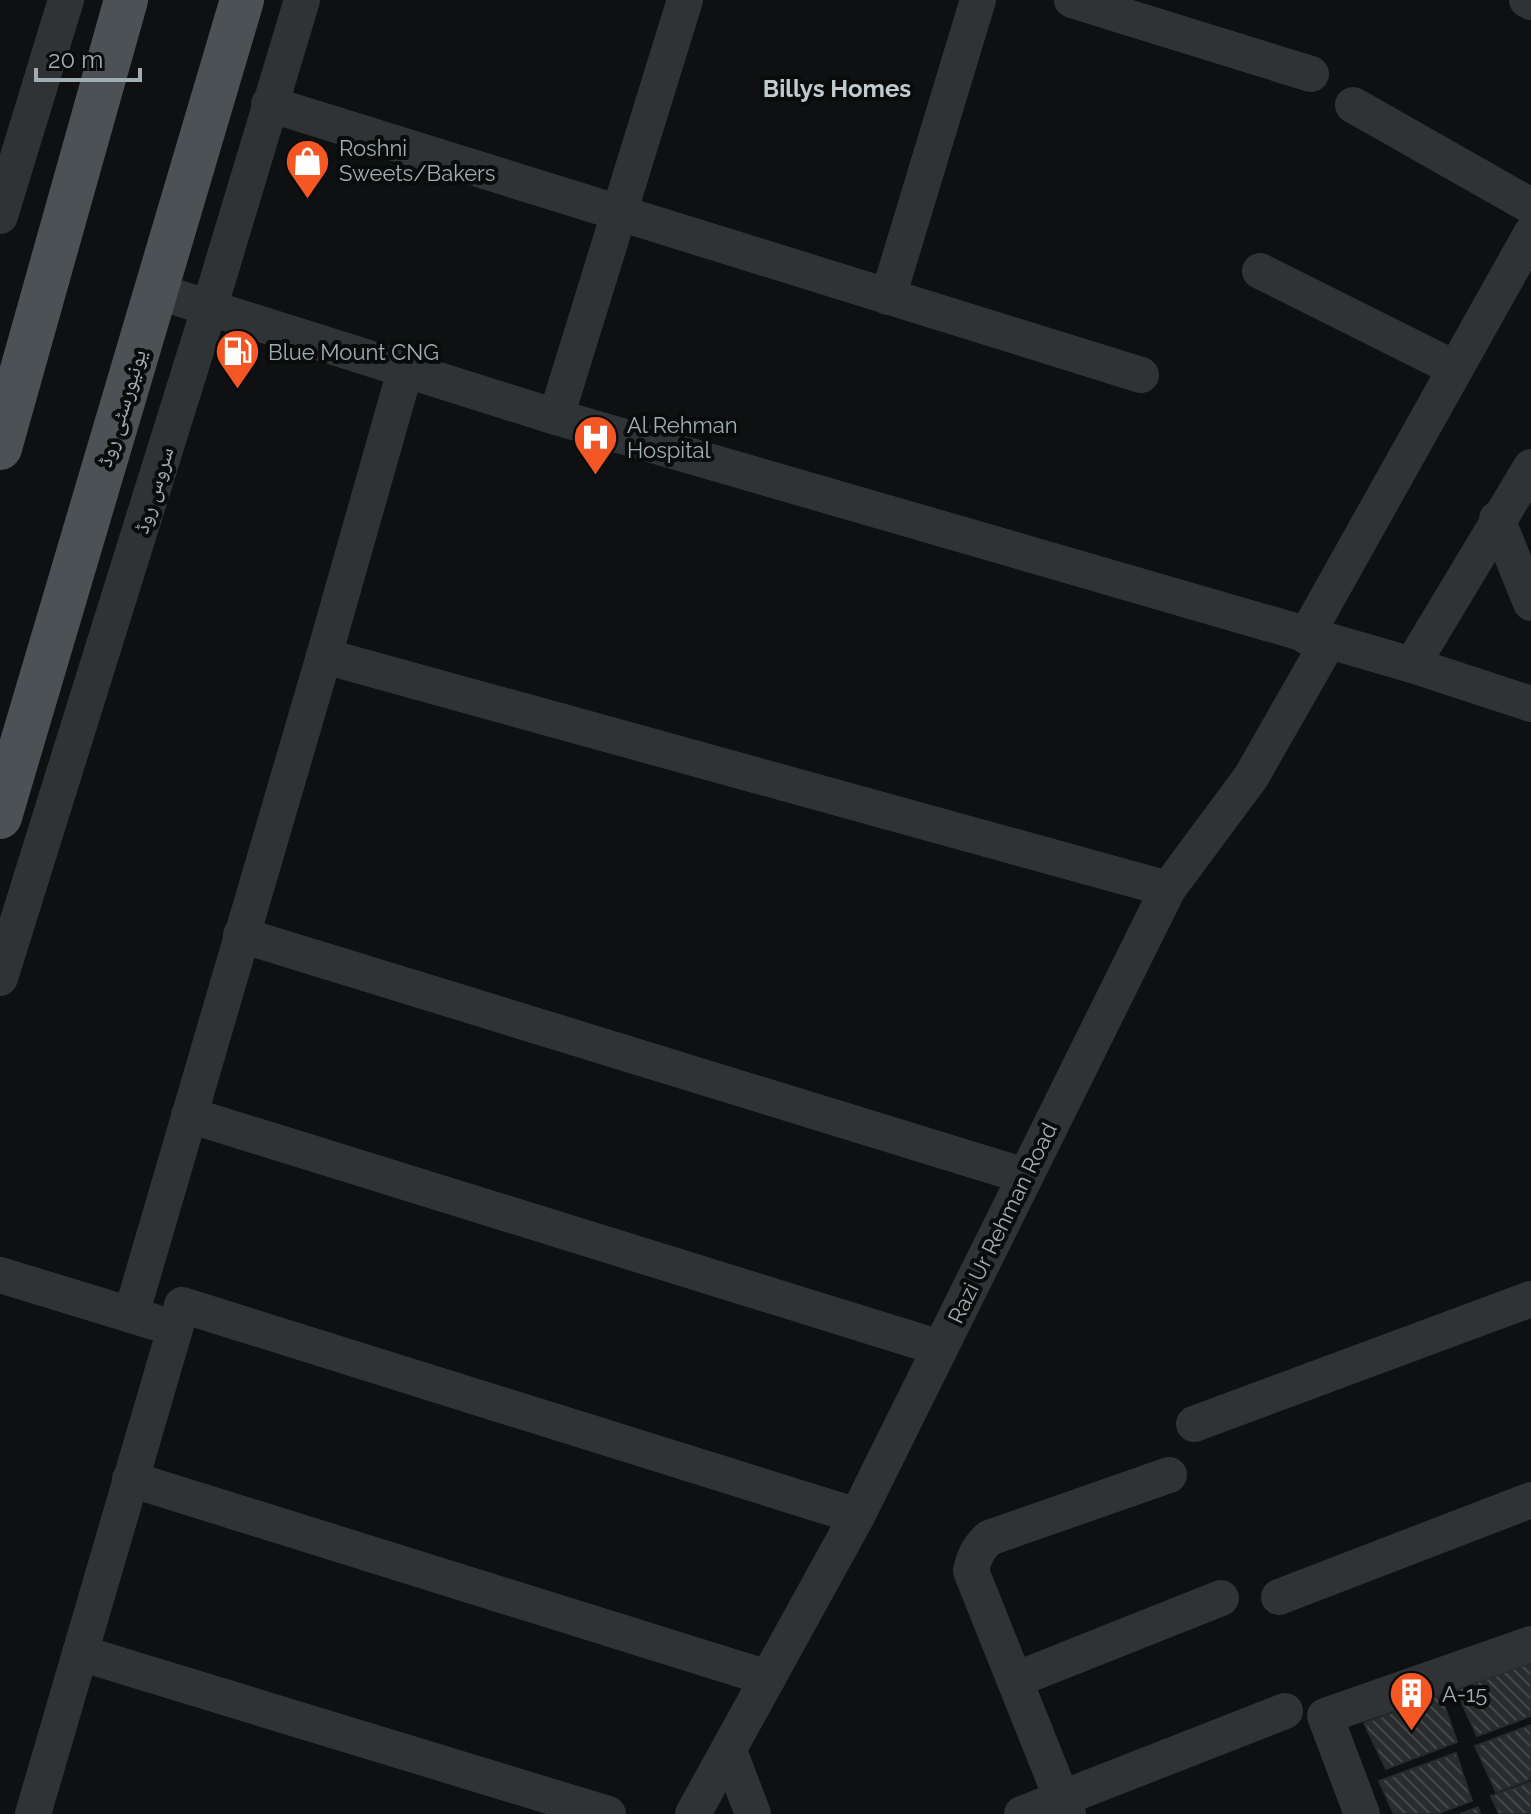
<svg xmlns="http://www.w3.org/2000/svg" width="1531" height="1814" font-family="Raleway,'Noto Naskh Arabic',sans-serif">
<defs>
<pattern id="building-back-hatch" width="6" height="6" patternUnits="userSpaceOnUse" patternTransform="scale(2)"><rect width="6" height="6" fill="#2a2b2d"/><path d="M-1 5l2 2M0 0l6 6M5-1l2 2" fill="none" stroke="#464749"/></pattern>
</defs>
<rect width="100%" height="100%" fill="#0f1011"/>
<!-- building -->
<g fill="url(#building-back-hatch)" stroke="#292a2d" stroke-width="2">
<path d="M1531 1663V1716L1477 1736 1456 1690Z"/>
<path d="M1441 1695 1457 1742 1386 1769 1364 1723Z"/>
<path d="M1531 1725V1779L1496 1792 1475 1746Z"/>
<path d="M1456 1753 1472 1801 1436 1814H1394L1379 1781Z"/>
<path d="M1531 1782V1814H1499L1491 1796Z"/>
<path d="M1478 1807 1480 1814H1460Z"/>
</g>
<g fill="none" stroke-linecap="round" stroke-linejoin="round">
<!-- street -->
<g stroke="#303336" stroke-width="36">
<path d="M1072 0 1311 74"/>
<path d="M1527 0 1531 2"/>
<path d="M269 104 1141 375"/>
<path d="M1353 105 1531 206"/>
<path d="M0 216 66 0"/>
<path d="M1260 271 1454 368"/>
<path d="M156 291 556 417 1412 665 1531 704"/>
<path d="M888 297 978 0"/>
<path d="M556 417 685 0"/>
<path d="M1497 519 1531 603"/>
<path d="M1306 636 1531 234"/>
<path d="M324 656 1168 889"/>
<path d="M1412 665 1531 467"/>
<path d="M241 935 1025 1176"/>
<path d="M0 978 209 309 302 0"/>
<path d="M189 1115 940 1348"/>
<path d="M0 1275 154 1322"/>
<path d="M131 1315 324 656 405 371"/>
<path d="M1194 1424 1531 1299"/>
<path d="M130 1479 768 1678"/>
<path d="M1279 1597 1531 1500"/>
<path d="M80 1653 608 1814"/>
<path d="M1015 1680 1221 1598"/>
<path d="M729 1751 753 1814"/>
<path d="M33 1814 182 1305 857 1516"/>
<path d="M693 1814 857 1516 1168 889 1251 777 1328 642"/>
<path d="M1022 1814 1285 1711"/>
<path d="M1068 1814 971 1571C974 1557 978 1548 989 1538L1169 1475"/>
<path d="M1362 1814 1325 1716 1531 1644"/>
</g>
<!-- primary -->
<g stroke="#4c5155" stroke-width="44">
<path d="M0 448 126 0"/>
<path d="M0 817 242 0"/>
</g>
</g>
<!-- icons -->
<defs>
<symbol id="shop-pin" viewBox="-11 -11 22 30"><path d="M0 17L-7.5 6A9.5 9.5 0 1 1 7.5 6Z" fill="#f45723" stroke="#0a0b0b"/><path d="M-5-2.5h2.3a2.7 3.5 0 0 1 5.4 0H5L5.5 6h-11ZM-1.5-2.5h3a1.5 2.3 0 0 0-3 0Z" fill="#fff"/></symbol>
<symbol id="fuel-pin" viewBox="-11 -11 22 30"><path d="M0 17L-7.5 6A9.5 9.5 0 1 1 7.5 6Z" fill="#f45723" stroke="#0a0b0b"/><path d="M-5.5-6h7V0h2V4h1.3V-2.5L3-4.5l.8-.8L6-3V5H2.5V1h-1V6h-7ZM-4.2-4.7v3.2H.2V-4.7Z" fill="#fff"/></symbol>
<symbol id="hospital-pin" viewBox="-11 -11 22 30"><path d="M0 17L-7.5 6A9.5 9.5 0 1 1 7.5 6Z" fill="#f45723" stroke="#0a0b0b"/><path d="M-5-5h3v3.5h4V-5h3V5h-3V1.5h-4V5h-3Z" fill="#fff"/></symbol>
<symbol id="building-pin" viewBox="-11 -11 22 30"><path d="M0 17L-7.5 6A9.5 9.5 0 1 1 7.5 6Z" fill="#f45723" stroke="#0a0b0b"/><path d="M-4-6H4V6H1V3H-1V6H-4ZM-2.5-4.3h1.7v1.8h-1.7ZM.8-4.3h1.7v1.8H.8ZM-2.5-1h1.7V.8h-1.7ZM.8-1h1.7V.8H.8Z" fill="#fff"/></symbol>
</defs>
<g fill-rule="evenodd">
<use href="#shop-pin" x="282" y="136" width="51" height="69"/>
<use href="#fuel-pin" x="212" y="326" width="51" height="69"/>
<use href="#hospital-pin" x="570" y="412" width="51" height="69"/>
<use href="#building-pin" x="1386" y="1668" width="51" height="69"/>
</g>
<g text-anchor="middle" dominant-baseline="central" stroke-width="8" stroke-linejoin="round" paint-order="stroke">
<!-- poi labels -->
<g font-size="22" fill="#a0adb2" stroke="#0a0b0b" text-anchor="start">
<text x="339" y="148">Roshni<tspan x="339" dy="25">Sweets/Bakers</tspan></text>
<text x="268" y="352">Blue Mount CNG</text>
<text x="627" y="425">Al Rehman<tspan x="627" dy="25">Hospital</tspan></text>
<text x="1442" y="1694">A-15</text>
</g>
<!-- street labels -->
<g font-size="22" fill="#a0adb2" stroke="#0a0b0b">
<text transform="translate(121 408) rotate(-73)">یونیورسٹی روڈ</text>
<text transform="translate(153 490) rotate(-73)">سروس روڈ</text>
<text transform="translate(1002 1223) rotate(-64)">Razi Ur Rehman Road</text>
</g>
<!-- neighbourhood labels -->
<g font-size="24" font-weight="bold" fill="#c1cace" stroke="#0a0b0b">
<text x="837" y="88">Billys Homes</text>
</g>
</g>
<!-- scale -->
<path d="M36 68v12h104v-12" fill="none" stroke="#a0adb2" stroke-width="4"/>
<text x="48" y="68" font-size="24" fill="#a0adb2" stroke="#0a0b0b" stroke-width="6" paint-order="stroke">20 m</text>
</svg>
